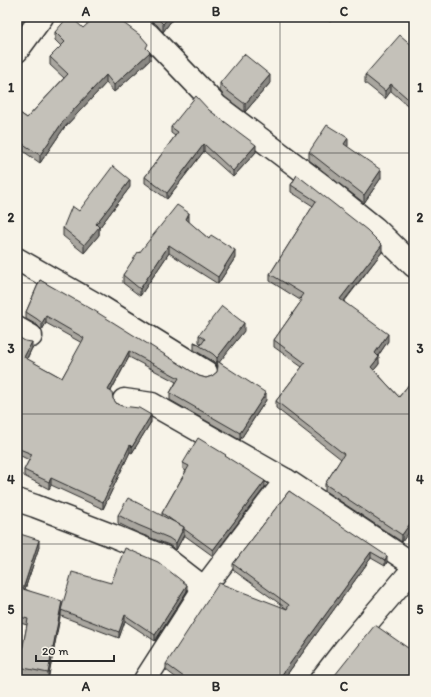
<svg xmlns="http://www.w3.org/2000/svg" width="431" height="697" font-family="Itim,sans-serif">
<rect width="100%" height="100%" fill="#f7f3e8"/>
<filter id="ink" filterUnits="userSpaceOnUse"><feTurbulence type="fractalNoise" baseFrequency=".025" numOctaves="2"/><feDisplacementMap in="SourceGraphic" scale="8" xChannelSelector="R" yChannelSelector="G"/><feConvolveMatrix kernelMatrix="1 2 1 2 8 2 1 2 1" color-interpolation-filters="sRGB"/></filter>
<g filter="url(#ink)">
<g fill="none" stroke-linecap="round" stroke-linejoin="round">
<defs>
<g id="minor">
<path d="M126 17 149 35 217 106 323 186 375 228 414 266"/>
<path d="M17 51 42 17"/>
<path d="M17 259 101 307 206 372"/>
<path d="M17 328 31 336"/>
<path d="M124 400 152 404 286 480"/>
<path d="M17 500 35 506 116 537 164 557 204 588 145 680"/>
<path d="M204 588 266 506 286 480 414 565"/>
<path d="M321 680 345 649 414 568"/>
</g>
</defs>
<!-- minor casing -->
<use href="#minor" stroke="#2b2b2b" stroke-width="25"/>
<!-- minor -->
<use href="#minor" stroke="#f7f3e8" stroke-width="22"/>
</g>
<!-- wall -->
<g fill="#a9a69f" stroke="#2b2b2b">
<path d="M146 17H174L163 32 157 25Z"/>
<path d="M325 17H334L330 22Z"/>
<path d="M83 28 148 50 150 60 114 92 106 83 64 128 40 163 20 149 17 153V111L27 118 64 78 50 65V57L61 46 55 40V32Z"/>
<path d="M414 47V111L391 91 385 99 365 83V75Z"/>
<path d="M220 83H270L245 112 225 97 220 91Z"/>
<path d="M209 110 256 152 233 177 204 151 167 199 145 183V177L175 136 171 133V127Z"/>
<path d="M348 146 347 147 381 178 364 203 309 160V152Z"/>
<path d="M297 175 382 252 344 302 388 341 378 356 379 364 374 370 399 397 414 378 402 542 325 491V484L341 459 276 408V401L302 367 274 347V340L300 303V300L270 281V274L313 206 291 192V185Z"/>
<path d="M130 187 99 228V235L84 253 63 236V228L79 211Z"/>
<path d="M189 221V222L209 239 235 258 218 284 169 253 140 296 123 283V275L139 253Z"/>
<path d="M40 280 199 376 206 378 212 376 217 372 218 369 217 365V366L213 361 194 350V342L201 345 202 344 199 342V335L244 331 219 362 266 400 240 440 170 400V393L176 382 129 357 111 391 113 399 117 404 151 422 132 453 130 452 103 509 51 485 49 489 24 476V470L29 460 17 454V336L32 348 27 359 62 378 82 343 46 323 42 330 37 325 26 319V312Z"/>
<path d="M226 457 265 487 213 556 184 535 176 550 169 545 138 533 118 523V515L162 516V513L186 471 183 469V463Z"/>
<path d="M289 491 387 562 385 566 371 558 283 680H179L166 670V664L287 609 233 570V564Z"/>
<path d="M17 533 39 547 25 589 62 607 111 583 187 591 155 641 125 621 119 638 61 616V610L48 680 19 674V667L27 625 17 622Z"/>
</g>
<!-- shaded-wall -->
<g fill="#898782" stroke="#2b2b2b">
<path d="M169 17H174L163 32V24Z"/>
<path d="M330 17H334L330 22Z"/>
<path d="M150 52V60L114 92V85Z"/>
<path d="M106 75V83L64 128 40 163V155L64 120Z"/>
<path d="M270 75V83L245 112V104Z"/>
<path d="M391 84V91L385 99V91Z"/>
<path d="M348 138V146L344 152V144Z"/>
<path d="M20 142V149L17 153V145Z"/>
<path d="M204 144V151L167 199V193Z"/>
<path d="M256 145V152L233 177V171Z"/>
<path d="M381 170V178L364 203V195Z"/>
<path d="M130 180V187L99 228V235L84 253V245L96 224Z"/>
<path d="M189 213V221L186 227V219Z"/>
<path d="M169 245V253L140 296V289Z"/>
<path d="M382 245V252L340 306V299Z"/>
<path d="M235 250V258L218 284V277Z"/>
<path d="M46 316V323L42 330V323Z"/>
<path d="M244 323V331L218 364 217 361V366V358Z"/>
<path d="M388 334V341L375 360V353Z"/>
<path d="M32 342V348L24 364V357Z"/>
<path d="M129 351V357L108 396V390Z"/>
<path d="M379 357V364L371 374V367Z"/>
<path d="M266 393V400L240 440V433Z"/>
<path d="M151 415V422L132 453V447Z"/>
<path d="M130 445V452L103 509V502Z"/>
<path d="M51 478V485L49 489V482Z"/>
<path d="M265 481V487L213 556V550Z"/>
<path d="M414 518V525L402 542V535Z"/>
<path d="M184 527V535L176 550V543Z"/>
<path d="M39 540V547L23 595V589Z"/>
<path d="M371 552V558L283 680H278Z"/>
<path d="M387 556V562L385 566V560Z"/>
<path d="M187 585V591L155 641V635Z"/>
<path d="M62 601V607L48 680V673Z"/>
<path d="M125 615V621L119 638V632Z"/>
</g>
<!-- building -->
<g fill="#c4c1b9" stroke="#2b2b2b">
<path d="M68 17H71L83 28 95 17H117L118 19 141 36 148 44 146 48 150 52 114 85 106 75 64 120 40 155 20 142 17 145V111L27 118 68 74 50 57 65 42 55 32Z"/>
<path d="M156 17H169L163 24Z"/>
<path d="M400 35 414 47V104L391 84 385 91 365 75Z"/>
<path d="M244 54 270 75 245 104 225 89 220 83Z"/>
<path d="M196 96 209 110 256 145 233 171 204 144 167 193 145 177 178 132 171 127Z"/>
<path d="M327 125 348 138 344 144 381 170 364 195 309 152Z"/>
<path d="M113 166 130 180 96 224 99 227 84 245 63 228 72 206 79 211Z"/>
<path d="M297 175 367 230 382 245 340 299 388 334 375 353 379 357 371 367 399 397 414 378V518L402 535 325 484 344 454 276 401 305 363 274 340 302 300 300 298 303 294 270 274 316 201 291 185Z"/>
<path d="M177 205 189 213 186 219 209 239 211 235 235 250 218 277 169 245 140 289 123 275 138 252 139 253Z"/>
<path d="M40 280 95 311 199 376 206 378 212 376 217 372 218 366 217 361 266 393 240 433 170 393 179 378 129 351 108 390 112 392 113 399 117 404 122 406 139 408 151 415 132 447 130 445 103 502 51 478 49 482 24 470 32 454 17 448V336L25 341 32 342 24 357 62 378 84 338 46 316 42 323 37 319 26 312Z"/>
<path d="M222 306 244 323 217 358 213 354 194 342 201 345 205 339 199 335Z"/>
<path d="M198 438 226 455 225 456 265 481 213 550 184 529V527L176 523 162 513 189 466 183 463Z"/>
<path d="M289 491 387 556 385 560 371 552 278 680H188L166 664 219 583 287 609 289 605 233 564Z"/>
<path d="M128 498 184 527 176 543 169 538 138 525 118 515Z"/>
<path d="M17 533 39 540 23 589 62 601 48 673 19 667 28 619 17 616Z"/>
<path d="M125 548 158 562 187 585 155 635 125 615 119 632 61 610 72 572 111 583Z"/>
<path d="M375 625 408 648 411 645 414 647V680H331Z"/>
</g>
</g>
<!-- grid -->
<path fill="none" stroke="#2b2b2b" stroke-width="1" stroke-opacity="0.55" d="M151 17V680M280 17V680M17 153H414M17 283H414M17 414H414M17 544H414"/>
<!-- margin -->
<rect width="431" height="697" fill="none" stroke="#f7f3e8" stroke-width="44"/>
<!-- scale -->
<path d="M36 655v6h78v-6" fill="none" stroke="#2b2b2b" stroke-width="2"/>
<text x="42" y="655" font-size="12" fill="#2b2b2b" stroke="#f7f3e8" stroke-width="3" paint-order="stroke">20 m</text>
<rect x="22" y="22" width="387" height="653" fill="none" stroke="#2b2b2b" stroke-width="1.5"/>
<g font-size="13" text-anchor="middle" font-weight="bold" fill="#2b2b2b">
<text x="86" y="16">A</text>
<text x="216" y="16">B</text>
<text x="344" y="16">C</text>
<text x="11" y="92">1</text>
<text x="420" y="92">1</text>
<text x="11" y="222">2</text>
<text x="420" y="222">2</text>
<text x="11" y="353">3</text>
<text x="420" y="353">3</text>
<text x="11" y="484">4</text>
<text x="420" y="484">4</text>
<text x="11" y="614">5</text>
<text x="420" y="614">5</text>
<text x="86" y="691">A</text>
<text x="216" y="691">B</text>
<text x="344" y="691">C</text>
</g>
</svg>
